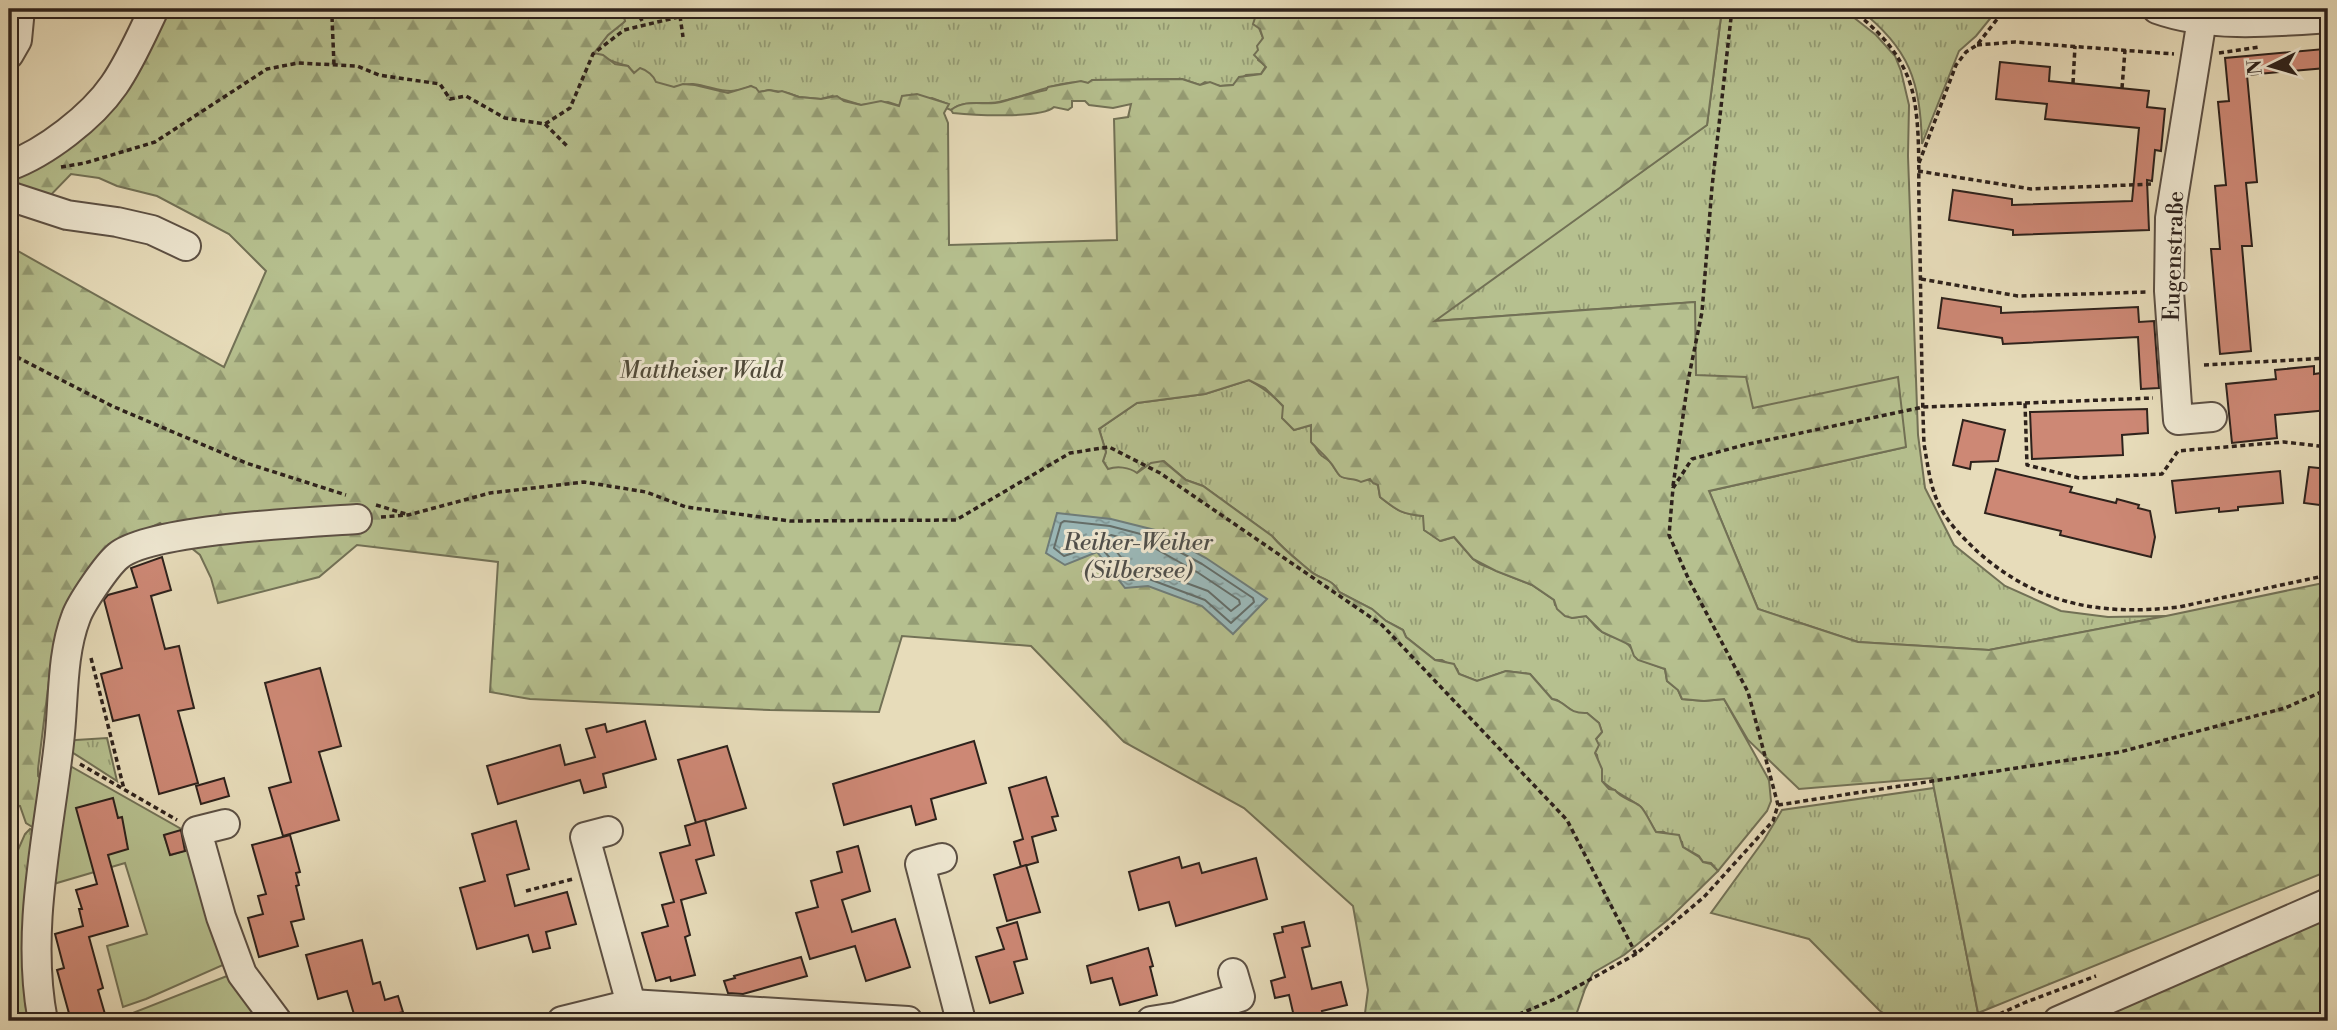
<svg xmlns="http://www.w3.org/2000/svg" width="2337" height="1030" font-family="'Libre Bodoni',serif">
<defs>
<pattern id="grass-tufts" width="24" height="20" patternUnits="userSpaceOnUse" patternTransform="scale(1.75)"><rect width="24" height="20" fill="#b6c08f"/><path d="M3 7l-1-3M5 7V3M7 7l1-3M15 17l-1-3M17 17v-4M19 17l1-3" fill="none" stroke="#949c74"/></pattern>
<pattern id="forest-firs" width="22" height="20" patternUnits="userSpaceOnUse" patternTransform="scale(1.75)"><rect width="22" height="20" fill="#b6c08f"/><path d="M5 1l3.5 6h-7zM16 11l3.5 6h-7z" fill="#949c74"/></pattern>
<pattern id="water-ripples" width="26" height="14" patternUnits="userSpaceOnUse" patternTransform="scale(1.75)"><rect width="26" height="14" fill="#9bb9b9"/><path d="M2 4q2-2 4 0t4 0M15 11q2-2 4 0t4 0" fill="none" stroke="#7f9696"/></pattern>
</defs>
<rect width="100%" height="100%" fill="#e7dcba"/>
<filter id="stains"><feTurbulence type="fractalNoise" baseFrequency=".00286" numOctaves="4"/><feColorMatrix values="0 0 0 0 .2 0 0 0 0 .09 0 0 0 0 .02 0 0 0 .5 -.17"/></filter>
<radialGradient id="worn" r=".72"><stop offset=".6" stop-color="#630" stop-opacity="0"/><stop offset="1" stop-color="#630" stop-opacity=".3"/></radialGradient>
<!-- grass -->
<g fill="url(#grass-tufts)" stroke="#727156" stroke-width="2">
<path d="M677 9H1258L1255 18 1263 38 1258 50V60L1266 66 1261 74 1246 75 1233 85 1220 86 1205 82 1200 85 1182 79 1093 80 1088 83C1063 78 1025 97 999 102 983 105 965 99 951 110L946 108 948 104 932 98 900 104V106L888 102 861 105 832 96 821 99 799 97 788 93 769 90 759 92 751 86C729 97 716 87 693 84 685 83 679 88 672 87 659 86 634 77 628 66 615 63 606 58 593 54L608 35 623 23 625 21 622 16 623 14 641 17Z"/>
<path d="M1722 9H1843L1876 35 1895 56 1901 71 1909 105 1908 156 1918 435 1925 488 1954 545 2005 586 2061 611 2108 617 2166 616 1989 650 1858 642 1758 609 1709 491 1906 447 1753 408 1696 375 1694 302 1433 321 1707 125Z"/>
<path d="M1859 9H1998L1976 36 1959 51 1922 144C1920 81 1910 49 1859 9Z"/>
<path d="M1249 380C1262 387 1272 394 1282 405 1288 412 1285 423 1294 430L1312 425C1310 435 1314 449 1322 456 1325 458 1329 460 1331 463 1335 468 1338 477 1346 478 1361 481 1365 475 1378 485L1380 497C1397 510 1401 514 1424 516V530L1441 541 1454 537 1473 559 1480 564 1532 585 1554 600 1555 605 1572 618 1586 616C1591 620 1593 625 1598 629 1617 644 1623 631 1638 659L1665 669 1667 681 1678 690 1682 699 1704 701 1724 699 1769 780 1771 801 1767 811 1718 871 1711 863 1703 862 1699 856 1683 847 1682 842 1664 832H1656C1652 826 1645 811 1641 807 1628 797 1615 793 1602 781 1603 772 1598 765 1597 755L1595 753 1596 739 1602 732 1599 723 1587 713 1577 714 1557 700 1552 699 1530 674 1506 671 1477 681 1459 674 1457 669 1442 660H1435L1406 637 1403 630 1386 621 1372 609 1339 592C1333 579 1318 579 1309 570 1296 559 1283 549 1272 536L1203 486 1186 480 1164 461 1142 468 1137 473 1108 469 1103 461 1106 452 1099 429 1137 403 1205 394Z"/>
<path d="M107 738 117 781 64 747 63 743 76 740Z"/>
<path d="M1934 788 1978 1013 1962 1021H1894L1879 1010 1809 939 1711 913 1764 840 1782 810Z"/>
<path d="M30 829 35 831 41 1021H9V852L18 850 25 834Z"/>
</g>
<!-- forest -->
<g fill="url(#forest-firs)" stroke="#727156" stroke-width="2">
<path d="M149 9H677L641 17 623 14 625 21 623 23 608 35 594 53 603 55 615 64 628 66 634 73 640 68C647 70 654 76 656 82L674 87 683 84 695 85 728 93 751 86 756 88 759 92 769 90 778 92 782 91 799 97 821 99 837 96 844 101 861 105 881 101 899 106 902 96 917 94 949 104 944 113 948 123 949 245 1117 240 1114 119 1128 117 1131 104 1113 108 1089 105 1085 101H1072V107L1068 110 1054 107C1041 119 972 115 953 113L951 110C966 98 985 106 1001 102 1016 98 1031 93 1046 90L1048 87 1081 81 1088 83 1092 80 1182 79 1200 85 1210 82 1220 86 1233 85 1239 77 1261 74 1266 67 1254 55 1258 50 1257 46 1263 38 1260 29 1253 24 1258 9H1722L1707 125 1435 321 1695 302 1696 375 1746 377 1753 408 1898 377 1906 447 1709 491 1758 609 1858 642 1989 650 2166 616 2328 582V871L1978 1013 1932 778 1799 789 1748 740 1724 699 1704 701 1682 699 1678 690 1667 681 1665 669 1638 660 1634 656 1630 645 1602 632 1586 616 1572 618 1565 616 1557 609 1554 600 1532 585 1496 571 1473 559 1454 537 1440 541 1424 530 1423 516C1400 514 1397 510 1380 497L1378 485 1373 483 1370 479 1361 482C1355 478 1346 480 1340 476 1336 472 1334 466 1330 462 1325 455 1317 449 1311 442V425L1294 430 1282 418 1283 406 1265 388 1249 380 1205 394 1137 403 1099 429 1106 452 1103 461 1108 469C1117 466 1129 467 1137 473L1151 463 1163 461 1186 480 1203 486 1272 536C1283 549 1296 559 1309 570 1318 579 1334 579 1339 592L1372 609 1386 621 1403 630 1406 637 1435 660 1454 664 1459 674 1477 681 1506 671 1530 674 1552 699C1568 702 1566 714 1587 713L1599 723 1602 732 1596 739 1599 745 1595 753 1602 769V781L1609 789 1615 790C1620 798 1632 800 1640 806 1645 810 1652 826 1656 832L1679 835 1683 847 1699 857 1703 862 1711 864 1718 871 1669 919 1624 955 1593 973 1585 989 1574 1021H1364L1368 990 1353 906 1244 808 1124 742 1031 646 902 636 879 712 770 710 530 699 490 692 498 562 357 545 319 577 218 603 211 578 200 555 160 523 133 536 52 656 38 769V776L44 781 34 828 26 823 20 806 9 805V246L224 367 266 271 229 234 157 196 117 186 99 178 71 174 45 201 9 191V161L71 124Z"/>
<path d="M2328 916V1021H2092Z"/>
</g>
<!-- garden -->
<g fill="#b6c08f" stroke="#727156" stroke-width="2">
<path d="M63 762 183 830 164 836 171 855 189 849 223 965 146 999 123 1007 107 946 147 934 125 863 50 885Z"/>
<path d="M227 976 262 1021H132L130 1014Z"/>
</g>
<!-- water -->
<path fill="url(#water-ripples)" stroke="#6f7d7a" stroke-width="2" d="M1057 513 1111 519 1155 530 1206 558 1267 599 1233 634 1202 606 1148 586 1125 588 1097 552 1065 565 1046 553Z"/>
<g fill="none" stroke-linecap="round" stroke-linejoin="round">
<!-- shore -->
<g stroke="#646e6a" stroke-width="2">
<path d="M1064 521 1110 526 1152 537 1202 564 1253 598 1254 602 1231 623 1205 600 1149 579 1128 580 1100 546H1094L1064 556 1054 548 1061 523Z"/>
<path d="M1111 535 1149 545 1197 572 1239 600 1240 604 1231 611 1208 591 1151 570 1132 571 1108 541V537Z"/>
</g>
</g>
<!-- building -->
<g fill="#cd8875" stroke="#2e221c" stroke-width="2">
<path d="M2324 49 2326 68 2247 75 2257 182 2246 183 2252 246H2242L2251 351 2220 354 2211 249H2220L2215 186 2226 185 2218 102 2229 101 2225 58Z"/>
<path d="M2000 62 2050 67 2049 81 2149 91 2147 107 2165 109 2161 151 2155 150 2152 181 2147 180 2149 230 2013 235V230L1949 220 1953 190 2012 199V205L2132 201 2139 128 2045 119 2047 104 1996 99Z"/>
<path d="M1942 298 2001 307V313L2138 307 2139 322 2154 321 2159 388 2141 389 2138 337 2003 344 2002 338 1938 328Z"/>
<path d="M2314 366V374L2328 372V410L2275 415 2277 438 2232 443 2226 384 2276 379 2275 370Z"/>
<path d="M2147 409 2148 433 2122 435 2123 455 2032 459 2030 412Z"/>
<path d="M1963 420 2005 430 1998 461 1971 462 1970 469 1953 465Z"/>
<path d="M2309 467 2328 469V506L2304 503Z"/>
<path d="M1996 469 2072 487 2070 492 2116 503 2117 499 2139 505 2138 508 2150 511 2155 537 2151 557 2060 535 2061 531 1985 513Z"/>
<path d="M2280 471 2283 503 2238 507V510L2229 511 2219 512V508L2176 513 2172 481Z"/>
<path d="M162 557 171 590 151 596 165 649 179 646 188 684 194 708 178 711 198 783 159 794 139 715 113 721 101 674 122 668 104 600 108 595 137 587 131 568Z"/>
<path d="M320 668 341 746 319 752 339 820 283 836 269 788 291 782 265 683Z"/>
<path d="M645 721 656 759 603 774 606 787 584 793 580 780 498 804 487 766 560 745 565 765 595 757 586 729 605 724 607 732Z"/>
<path d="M974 741 986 783 931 799 936 819 916 825 911 806 844 825 833 784Z"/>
<path d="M727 746 746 808 696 823 678 760Z"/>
<path d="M1046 777 1058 816 1052 817 1056 830 1032 837 1038 862 1021 867 1014 842 1023 839 1009 788Z"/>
<path d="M224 778 229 796 201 804 196 786Z"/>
<path d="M113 798 118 818 122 817 128 849 108 855 128 926 89 937 103 988 98 990 107 1021H85L83 1014 70 1017 57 970 64 968 55 934 83 926 79 909H82L76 890 97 884 76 808Z"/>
<path d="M705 820 714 855 696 860 706 893 681 900 690 935 685 937 695 975 671 981 670 977 656 981 642 933 668 926 662 905 674 902 660 853 690 845 685 826Z"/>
<path d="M516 821 529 869 507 875 515 906 567 892 576 924 546 932 550 948 533 952 528 935 477 949 460 888 485 881 472 834Z"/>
<path d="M181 830 185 851 170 855 164 835Z"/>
<path d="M290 835 300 872 296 873 299 885 296 886 304 919 291 922 298 946 259 957 248 918 263 914 258 896 266 894 252 845Z"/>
<path d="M858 846 870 891 842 900 852 932 895 919 910 967 866 981 855 946 810 959 796 913 818 907 811 881 842 872 837 852Z"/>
<path d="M1179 857 1182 868 1199 863 1202 873 1256 858 1267 899 1176 926 1169 902 1139 910 1129 872Z"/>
<path d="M1026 865 1040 912 1007 921 994 875Z"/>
<path d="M1017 922 1027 959 1014 962 1023 993 990 1003 976 957 1004 949 997 928Z"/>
<path d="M1304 922 1310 946 1302 948 1312 989 1341 982 1347 1005 1322 1011 1324 1021H1295L1289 995 1275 998 1271 981 1285 977 1274 934 1283 932 1282 927Z"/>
<path d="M362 940 373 984 380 982 385 1000 398 996 403 1012 384 1017 385 1021H356L347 991 318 999 306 955Z"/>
<path d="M1148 948 1153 966 1150 967 1157 995 1120 1005 1112 978 1091 983 1087 966Z"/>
<path d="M801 957 807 976 743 994 728 993 724 981 735 978 734 976Z"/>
</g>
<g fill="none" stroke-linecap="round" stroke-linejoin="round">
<defs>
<g id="minor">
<path d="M2157 9C2210 28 2273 22 2328 18"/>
<path d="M2202 19 2170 218 2169 291 2178 420 2212 417"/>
<path d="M9 54 17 40 20 9"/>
<path d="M9 166C45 153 92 117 114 85 130 62 142 34 154 9"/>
<path d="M9 196 67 215 117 222 152 230 186 246"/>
<path d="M225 824 197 831 221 917 242 974 277 1021"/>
<path d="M608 831 585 837 631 1004"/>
<path d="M942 858 920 864 961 1021"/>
<path d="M43 1021C25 930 49 834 59 743 64 702 61 656 76 617 81 603 107 565 118 556 150 529 311 522 357 519"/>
<path d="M562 1021 631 1004 908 1021"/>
<path d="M1151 1021 1176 1017 1240 997 1233 973"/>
<path d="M2058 1021 2328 903"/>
</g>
</defs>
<!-- minor casing -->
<use href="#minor" stroke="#5c5044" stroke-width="32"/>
<!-- path -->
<g stroke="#2e221c" stroke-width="3.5" stroke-dasharray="5 3.5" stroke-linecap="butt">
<path d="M636 9 644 25"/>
<path d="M1851 9C1874 27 1894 46 1906 73 1922 106 1918 167 1919 204 1921 284 1921 364 1924 444 1928 466 1930 487 1940 507 1949 524 1964 539 1978 552 2038 605 2101 616 2179 607L2328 575"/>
<path d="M680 16 683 37"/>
<path d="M332 17 334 65"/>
<path d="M1977 45 2015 42 2174 54"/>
<path d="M2219 53 2260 47"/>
<path d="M2073 83 2075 46"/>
<path d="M2122 88 2125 50"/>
<path d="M545 124 569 148"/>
<path d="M1919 163 1956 65 1966 52 1977 45 2005 9"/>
<path d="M61 167 85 163 155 142 267 69 298 63 357 66 379 75 440 84 450 99 466 96 505 118 545 124 570 108 593 54 624 30 712 9"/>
<path d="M1918 171 2031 189 2153 184"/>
<path d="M1921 279 2018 296 2148 292"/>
<path d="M9 353 112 406 246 463 346 495"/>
<path d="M2204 365 2328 358"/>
<path d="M2025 403 2153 398"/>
<path d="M1673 486 1688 381 1702 312 1712 187 1732 9"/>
<path d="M376 505 406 514"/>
<path d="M381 517 408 515 490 493 584 482 646 492 686 507 790 521 956 520 1070 453 1109 447 1160 473 1382 625 1567 820 1636 954"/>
<path d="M91 658 124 789"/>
<path d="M80 764 177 820"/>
<path d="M1778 805 2120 752 2285 708 2328 689"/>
<path d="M526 891 573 879"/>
<path d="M1503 1021 1555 999 1636 954 1704 897 1773 821 1778 805 1748 692 1689 580 1669 535 1673 488 1692 459 1744 445 1923 407 2025 403 2027 465 2079 478 2162 474 2178 451 2284 442 2328 447"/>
<path d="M1984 1021 2026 1002 2096 976"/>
</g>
<!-- minor -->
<use href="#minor" stroke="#efe8d2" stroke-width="28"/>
</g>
<g text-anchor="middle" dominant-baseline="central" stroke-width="6" stroke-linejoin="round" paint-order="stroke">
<!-- street labels -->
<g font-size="23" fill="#2e221c" stroke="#efe8d2">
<text transform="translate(2174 256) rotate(-88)">Eugenstraße</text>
</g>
<!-- park labels -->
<g font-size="23" font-style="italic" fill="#504a39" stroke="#efe8d2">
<text x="701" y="371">Mattheiser Wald</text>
</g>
<!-- water labels -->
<g font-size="24" font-style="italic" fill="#4f4f4b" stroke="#efe8d2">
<text x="1138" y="543">Reiher-Weiher<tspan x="1138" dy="28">(Silbersee)</tspan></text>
</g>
</g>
<!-- margin -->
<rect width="2337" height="1030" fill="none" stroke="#e7dcba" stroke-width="35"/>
<rect x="10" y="10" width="2316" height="1009" fill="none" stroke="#2e221c" stroke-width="3.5"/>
<rect x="18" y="18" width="2302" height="995" fill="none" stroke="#2e221c" stroke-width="2"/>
<!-- north arrow -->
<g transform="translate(2271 66) rotate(265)" stroke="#efe8d2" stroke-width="5" paint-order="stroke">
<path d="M0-5L12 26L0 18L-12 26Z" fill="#2e221c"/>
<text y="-10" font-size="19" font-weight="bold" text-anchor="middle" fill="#2e221c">N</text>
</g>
<rect width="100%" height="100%" filter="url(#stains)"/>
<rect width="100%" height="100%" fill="url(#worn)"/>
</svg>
